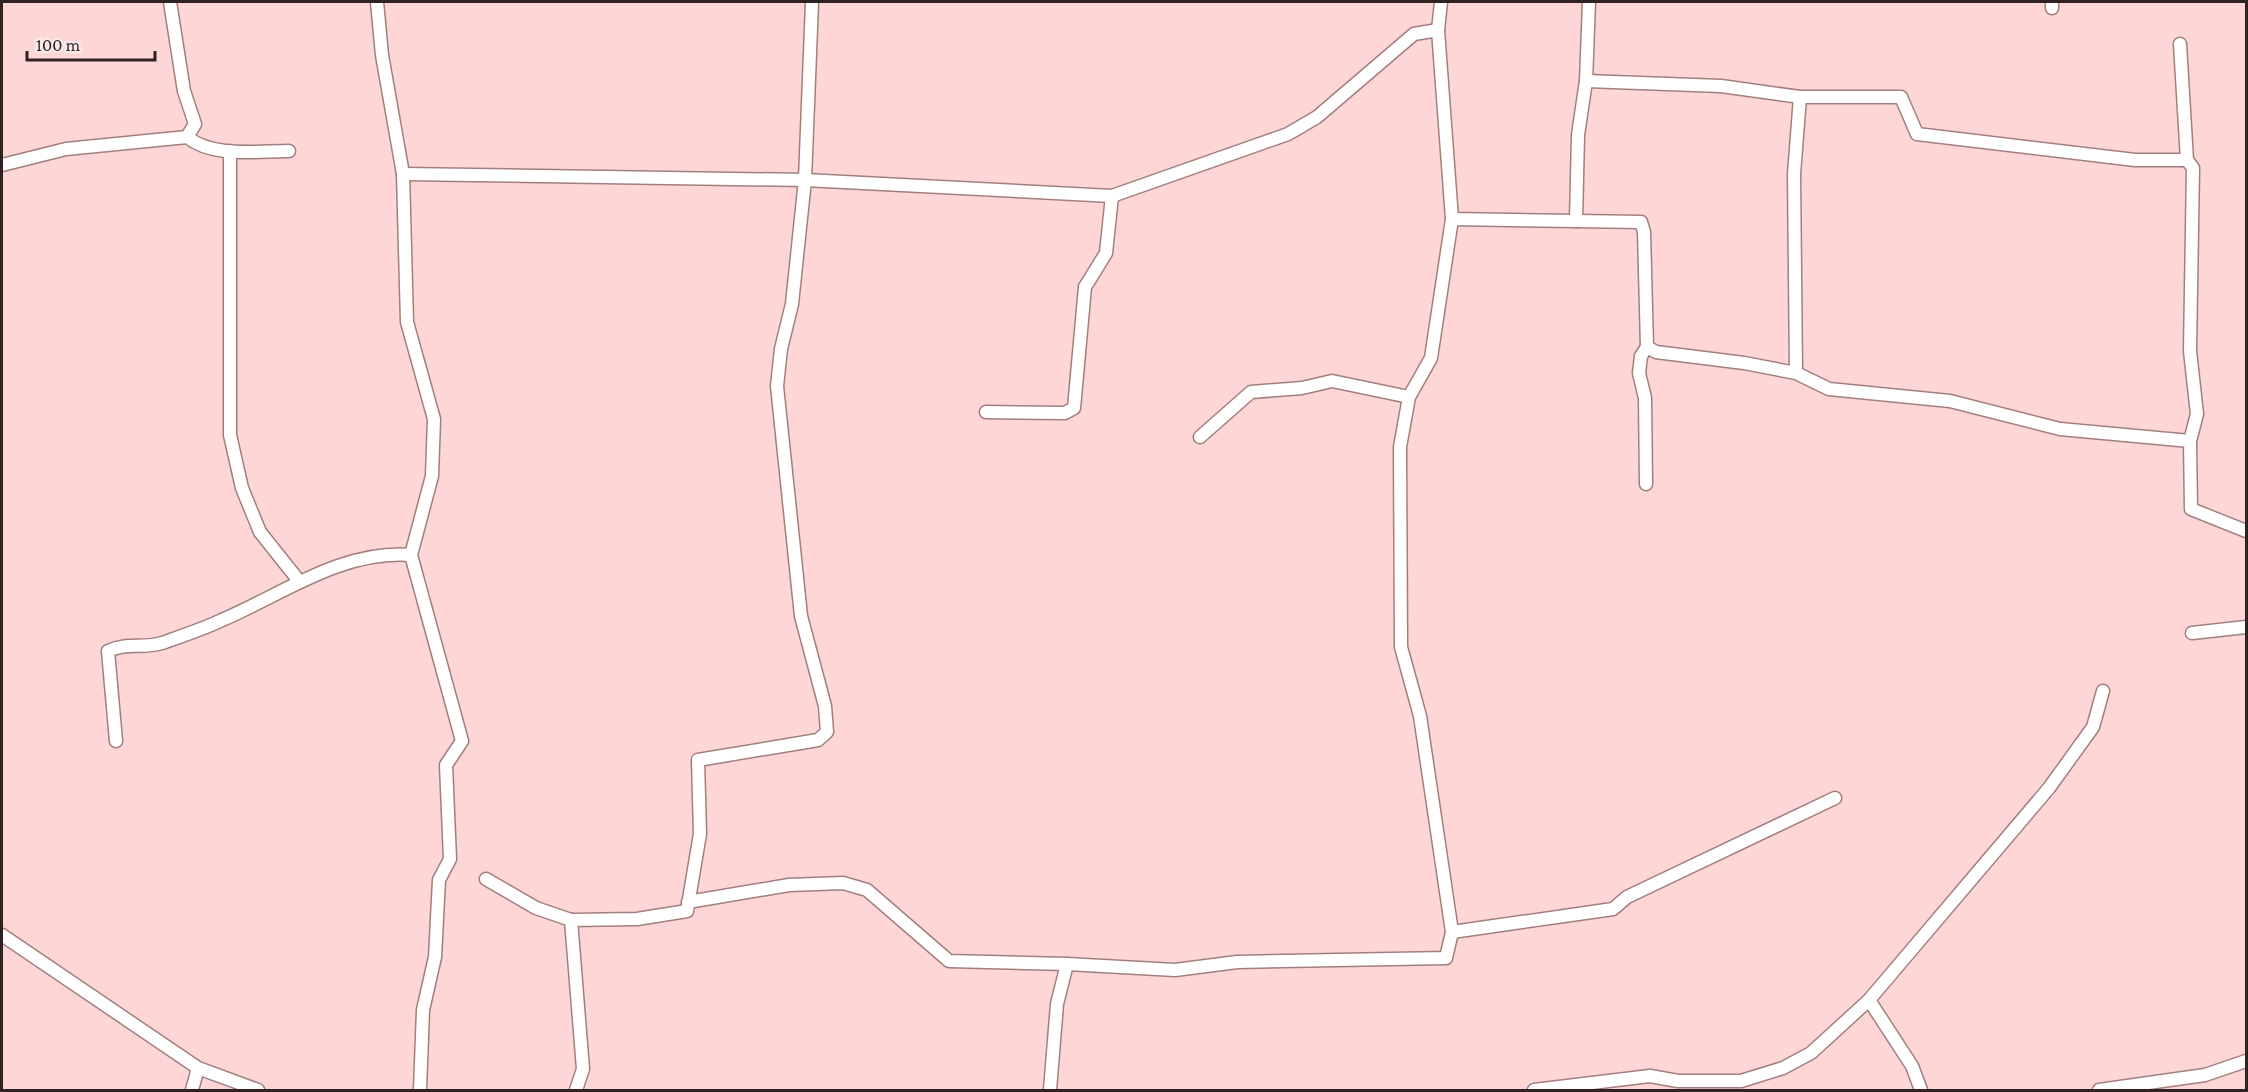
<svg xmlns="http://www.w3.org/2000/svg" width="2248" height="1092" font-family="'Crimson Pro',serif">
<rect width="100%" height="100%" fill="#fdd6d5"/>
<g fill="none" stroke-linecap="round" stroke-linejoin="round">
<defs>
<g id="minor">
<path d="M170 2 184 91 195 124 187 137"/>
<path d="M377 2 382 55 403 174 407 322 434 419 432 476 411 555 462 741 446 765 450 859 439 880 435 957 423 1010 420 1090"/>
<path d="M2052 2V8"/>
<path d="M1438 30 1441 2"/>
<path d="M2180 44 2187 160 2193 168 2190 351 2197 414 2190 441"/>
<path d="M1586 81 1721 86 1800 97H1901L1917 134 2135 160H2187"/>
<path d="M230 151V435L242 488 260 532 299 581"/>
<path d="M2 165 66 149 187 137C213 158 257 151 289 151"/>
<path d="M403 174 805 180 1112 196 1288 134 1317 117 1414 34 1438 30 1452 219 1576 221 1578 135 1586 81 1589 2"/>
<path d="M1452 219 1431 358 1409 397 1400 447 1401 647 1420 716 1452 932 1613 909 1627 897 1835 798"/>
<path d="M1576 221 1641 222 1644 232 1647 347 1656 352 1744 363 1796 373 1829 389 1950 401 2060 429 2190 441 2191 509 2246 531"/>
<path d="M1796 373 1794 174 1800 97"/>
<path d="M986 412 1065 413 1074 408 1085 287 1106 253 1112 196"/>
<path d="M1200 437 1251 392 1302 388 1332 381 1409 397"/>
<path d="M1646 484 1645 398 1639 373 1641 356 1647 347"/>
<path d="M2192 633 2246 627"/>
<path d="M116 741 108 651C126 642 144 649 162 643 182 636 203 629 222 620 283 594 341 550 411 555"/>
<path d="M486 879 536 908 571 920"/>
<path d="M688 902 789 885 843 883 867 890 949 961 1067 964 1175 970 1237 962 1446 958 1452 932"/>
<path d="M2 935 198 1068 258 1090"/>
<path d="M1869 1000 1912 1066 1921 1090"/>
<path d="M192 1090 198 1068"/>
<path d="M576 1090 583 1069 571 920 637 919 687 911 700 834 698 760 818 740 827 732 825 706 801 616 777 386 781 349 792 304 805 180 812 2"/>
<path d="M1050 1090 1057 1004 1067 964"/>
<path d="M1534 1090 1650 1076 1678 1081H1741L1783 1068 1811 1053 1869 1000 2049 788 2093 727 2103 691"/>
<path d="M2099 1090 2205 1075 2246 1061"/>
</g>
</defs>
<!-- minor casing -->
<use href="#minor" stroke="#a27f7e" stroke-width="15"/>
<!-- minor -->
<use href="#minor" stroke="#fff" stroke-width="12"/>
</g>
<!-- border -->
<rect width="2248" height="1092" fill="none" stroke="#302221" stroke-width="6"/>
<!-- scale -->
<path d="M27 51v9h128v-9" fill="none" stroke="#302221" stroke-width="3"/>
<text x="36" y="51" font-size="18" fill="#302221" stroke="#faeae9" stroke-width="4.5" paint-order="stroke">100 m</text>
</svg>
